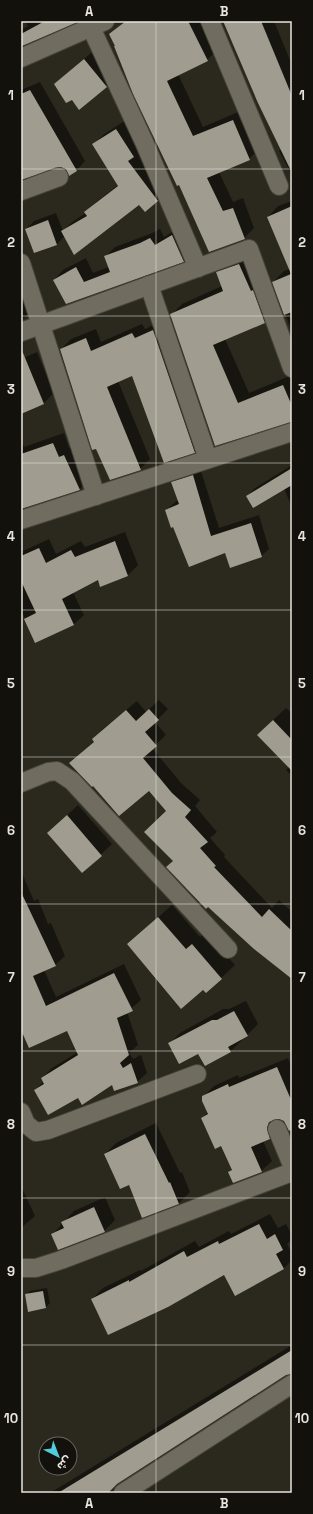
<svg xmlns="http://www.w3.org/2000/svg" width="313" height="1514" font-family="'Space Grotesk','Noto Sans Arabic',sans-serif">
<rect width="100%" height="100%" fill="#2b281d"/>
<!-- shadow -->
<g fill="#0007">
<path d="M25 21H76L21 45V50V30L28 26Z"/>
<path d="M125 21H203L217 50 207 60 178 74 203 127 243 110 259 149 249 159 219 172 233 202 243 198 254 228 244 238 210 251 111 34Z"/>
<path d="M224 21H274L292 65V175L279 151 281 149Z"/>
<path d="M92 52 114 78 106 86 55 84Z"/>
<path d="M40 82 85 161 76 171 60 166 21 179V90Z"/>
<path d="M126 120 143 147 138 152 167 191 157 201 139 204 65 236 57 244 34 252 26 229 34 221 56 213 63 231 72 222 86 213 95 203 118 185 93 145 103 135Z"/>
<path d="M292 201V332L273 282 284 271 290 269 268 217 278 206Z"/>
<path d="M182 226 193 251 183 261 66 303 54 280 63 270 86 258 93 273 109 267 105 257 115 247 150 234 160 229 164 237Z"/>
<path d="M250 254 275 312 264 322 225 339 249 393 292 375V422L215 445 171 315 182 304 222 286 217 273 228 262Z"/>
<path d="M21 270 35 309 21 320Z"/>
<path d="M163 320 204 442 194 452 133 374 118 381 150 459 140 469 61 349 71 339 96 329 101 342 142 324 145 329Z"/>
<path d="M37 352 54 393 44 403 21 413V359Z"/>
<path d="M64 433 69 448 74 445 90 479 80 489 21 508 23 516 21 518V441L24 447Z"/>
<path d="M292 465V508L284 488 247 496 255 488Z"/>
<path d="M200 468 219 528 259 515 269 549 261 556 226 551 166 510 178 500 172 483 180 475Z"/>
<path d="M125 532 138 565 128 575 101 585 98 579 73 592 84 615 74 624 36 642 21 610V552L49 539 56 554 81 541 85 547Z"/>
<path d="M159 700 168 709 155 722 166 735 152 748 181 783 200 800 195 806 217 832 210 838 225 855 224 857 272 908 279 900 292 912V971L174 861 167 811 149 790 93 784 70 763 95 741 93 739 103 729 137 701 146 712Z"/>
<path d="M286 708 292 713V776L286 770 289 767 271 722Z"/>
<path d="M78 805 112 844 82 872 48 833Z"/>
<path d="M21 871 34 901 38 899 48 924 51 923 65 956 55 965 44 970 56 997 124 964 141 1000 127 1012 138 1045 129 1053 133 1059 141 1055 147 1073 137 1082 113 1083 78 1097 35 1090 44 1081 42 1078 52 1068 78 1052 67 1030 21 1028Z"/>
<path d="M172 905 200 937 205 932 235 965 206 992 128 944Z"/>
<path d="M246 1001 258 1024 247 1035 241 1039 242 1040 231 1051 206 1065 199 1052 169 1044 180 1033 223 1009H229Z"/>
<path d="M288 1058 292 1068V1128L284 1120 276 1117 280 1128 269 1138 263 1141 272 1161 261 1171 229 1172 232 1169 222 1145 202 1118 208 1112 204 1096 214 1086 238 1075 239 1078Z"/>
<path d="M156 1123 180 1173 182 1172 190 1192 179 1203 142 1217 129 1184 105 1154 116 1143Z"/>
<path d="M21 1186 35 1216 21 1228Z"/>
<path d="M105 1197 115 1220 104 1231 52 1235 74 1211Z"/>
<path d="M270 1214 278 1228 286 1224 292 1235V1240L287 1244 292 1253V1260L283 1269 224 1274 92 1299 103 1288 140 1270 141 1271 195 1241 199 1247 229 1231 231 1234Z"/>
<path d="M47 1288 50 1303 46 1307 26 1295 30 1291Z"/>
<path d="M292 1345V1373L286 1374 121 1481 106 1493H50Z"/>
</g>
<!-- building -->
<g fill="#a09c8f">
<path d="M45 21 78 22 22 46 21 34Z"/>
<path d="M126 21H188L208 61 167 81 193 136 233 120 250 160 207 178 223 211 233 208 245 239 209 252 179 185 177 186 133 94 114 46H115L109 34Z"/>
<path d="M223 21H261L292 96V173L258 103Z"/>
<path d="M84 59 107 87 79 110 72 100 66 103 54 84Z"/>
<path d="M30 90 77 171 69 176 66 169 60 167 21 180V94Z"/>
<path d="M116 129 134 157 128 161 158 201 145 212 139 205 74 255 61 231 87 216 84 212 118 186 92 144Z"/>
<path d="M292 206V312L284 315 272 282 291 274 267 217Z"/>
<path d="M48 220 57 245 34 253 25 229Z"/>
<path d="M172 235 184 262 66 304 53 280 76 267 84 282 110 272 104 256 140 243 150 238 155 245Z"/>
<path d="M239 264 251 291 253 290 265 323 213 345 238 403 283 385 292 406V422L215 446 170 314 223 291 216 272Z"/>
<path d="M153 330 195 453 164 463 132 376 107 387 141 470 110 480 96 449 92 450 60 349 86 338 91 351 132 333 135 338Z"/>
<path d="M21 348 44 404 21 414Z"/>
<path d="M53 443 59 457 64 455 80 490 21 509V454Z"/>
<path d="M292 468V485L253 508 246 496Z"/>
<path d="M193 475 211 536 251 523 262 557 230 568 225 553 189 567 173 527 171 528 165 510 179 504 171 482Z"/>
<path d="M115 541 128 576 100 587 98 580 62 599 74 625 35 643 24 619 36 613 21 581V556L39 548 46 563 71 550 75 557Z"/>
<path d="M149 709 159 720 145 732 157 746 143 758 172 793 191 810 185 817 208 842 200 848 216 866 214 867 262 917 269 909 292 931V979L254 949 208 907 206 909 166 867 173 861 144 832 166 811 149 791 119 816 93 786 92 787 69 763 94 742 92 739 126 710 136 721Z"/>
<path d="M273 720 292 740V771L257 735Z"/>
<path d="M67 815 102 856 82 873 47 833Z"/>
<path d="M21 892 56 966 33 976 46 1006 114 973 133 1011 117 1018 129 1055 120 1063 123 1068 131 1063 138 1083 114 1091 112 1085 82 1105 78 1098 48 1115 34 1090 44 1084 41 1078 78 1055 67 1031 29 1048 21 1030Z"/>
<path d="M158 917 186 949 192 944 222 979 206 993 203 990 181 1009 127 944Z"/>
<path d="M234 1011 248 1036 228 1047 231 1052 205 1066 198 1054 179 1064 168 1043 212 1020H217Z"/>
<path d="M277 1067 292 1102V1129L289 1131 284 1121 279 1119 269 1122 267 1128 270 1139 251 1147 262 1172 233 1183 228 1172 232 1170 221 1146 215 1149 201 1118 208 1114 202 1101V1096L228 1084 229 1087Z"/>
<path d="M145 1134 169 1183 170 1182 179 1204 142 1218 129 1185 120 1189 104 1154Z"/>
<path d="M94 1207 105 1232 58 1250 51 1234 64 1228 61 1222Z"/>
<path d="M259 1224 267 1239 275 1234 283 1250 276 1254 284 1269 235 1296 224 1275 168 1307 108 1335 91 1299 129 1280V1282L184 1251 187 1257 218 1241 219 1244Z"/>
<path d="M43 1291 46 1308 28 1312 25 1294Z"/>
<path d="M292 1350V1374L286 1375 117 1484 108 1493H58Z"/>
</g>
<g fill="none" stroke-linecap="round" stroke-linejoin="round">
<defs>
<g id="street">
<path d="M88 21 145 144 198 268"/>
<path d="M210 21 279 186"/>
<path d="M21 58 105 21"/>
<path d="M21 191 59 177"/>
<path d="M21 263 96 496"/>
<path d="M149 285 208 459"/>
<path d="M21 332 249 249 292 368"/>
<path d="M21 520 292 432"/>
<path d="M21 783 48 772 57 771 72 781 228 949"/>
<path d="M21 1112 26 1124 36 1132 48 1130 197 1074"/>
<path d="M277 1129 292 1165"/>
<path d="M21 1268H36L61 1260 292 1172"/>
<path d="M123 1493 292 1384"/>
</g>
</defs>
<!-- street casing -->
<use href="#street" stroke="#47443b" stroke-width="20"/>
<!-- street -->
<use href="#street" stroke="#706c5f" stroke-width="18"/>
</g>
<!-- grid -->
<path fill="none" stroke="#e8e5de" stroke-width="1" stroke-opacity="0.55" d="M156 21V1493M21 169H292M21 316H292M21 463H292M21 610H292M21 757H292M21 904H292M21 1051H292M21 1198H292M21 1345H292"/>
<!-- border -->
<rect width="313" height="1514" fill="none" stroke="#12110c" stroke-width="44"/>
<!-- north arrow -->
<g transform="translate(58 1456) rotate(138)"><circle r="19" fill="#12110c" stroke="#686660"/>
<path d="M0-3L7 15L0 10L-7 15Z" fill="#53cbda"/>
<text y="-6" font-size="11" font-weight="bold" text-anchor="middle" fill="#e8e5de">ش</text>
</g>
<rect x="22" y="22" width="269" height="1470" fill="none" stroke="#e8e5de" stroke-width="1.5"/>
<g font-size="13" text-anchor="middle" font-weight="bold" fill="#e8e5de">
<text x="89" y="16">A</text>
<text x="224" y="16">B</text>
<text x="11" y="100">1</text>
<text x="302" y="100">1</text>
<text x="11" y="247">2</text>
<text x="302" y="247">2</text>
<text x="11" y="394">3</text>
<text x="302" y="394">3</text>
<text x="11" y="541">4</text>
<text x="302" y="541">4</text>
<text x="11" y="688">5</text>
<text x="302" y="688">5</text>
<text x="11" y="835">6</text>
<text x="302" y="835">6</text>
<text x="11" y="982">7</text>
<text x="302" y="982">7</text>
<text x="11" y="1129">8</text>
<text x="302" y="1129">8</text>
<text x="11" y="1276">9</text>
<text x="302" y="1276">9</text>
<text x="11" y="1423">10</text>
<text x="302" y="1423">10</text>
<text x="89" y="1508">A</text>
<text x="224" y="1508">B</text>
</g>
</svg>
